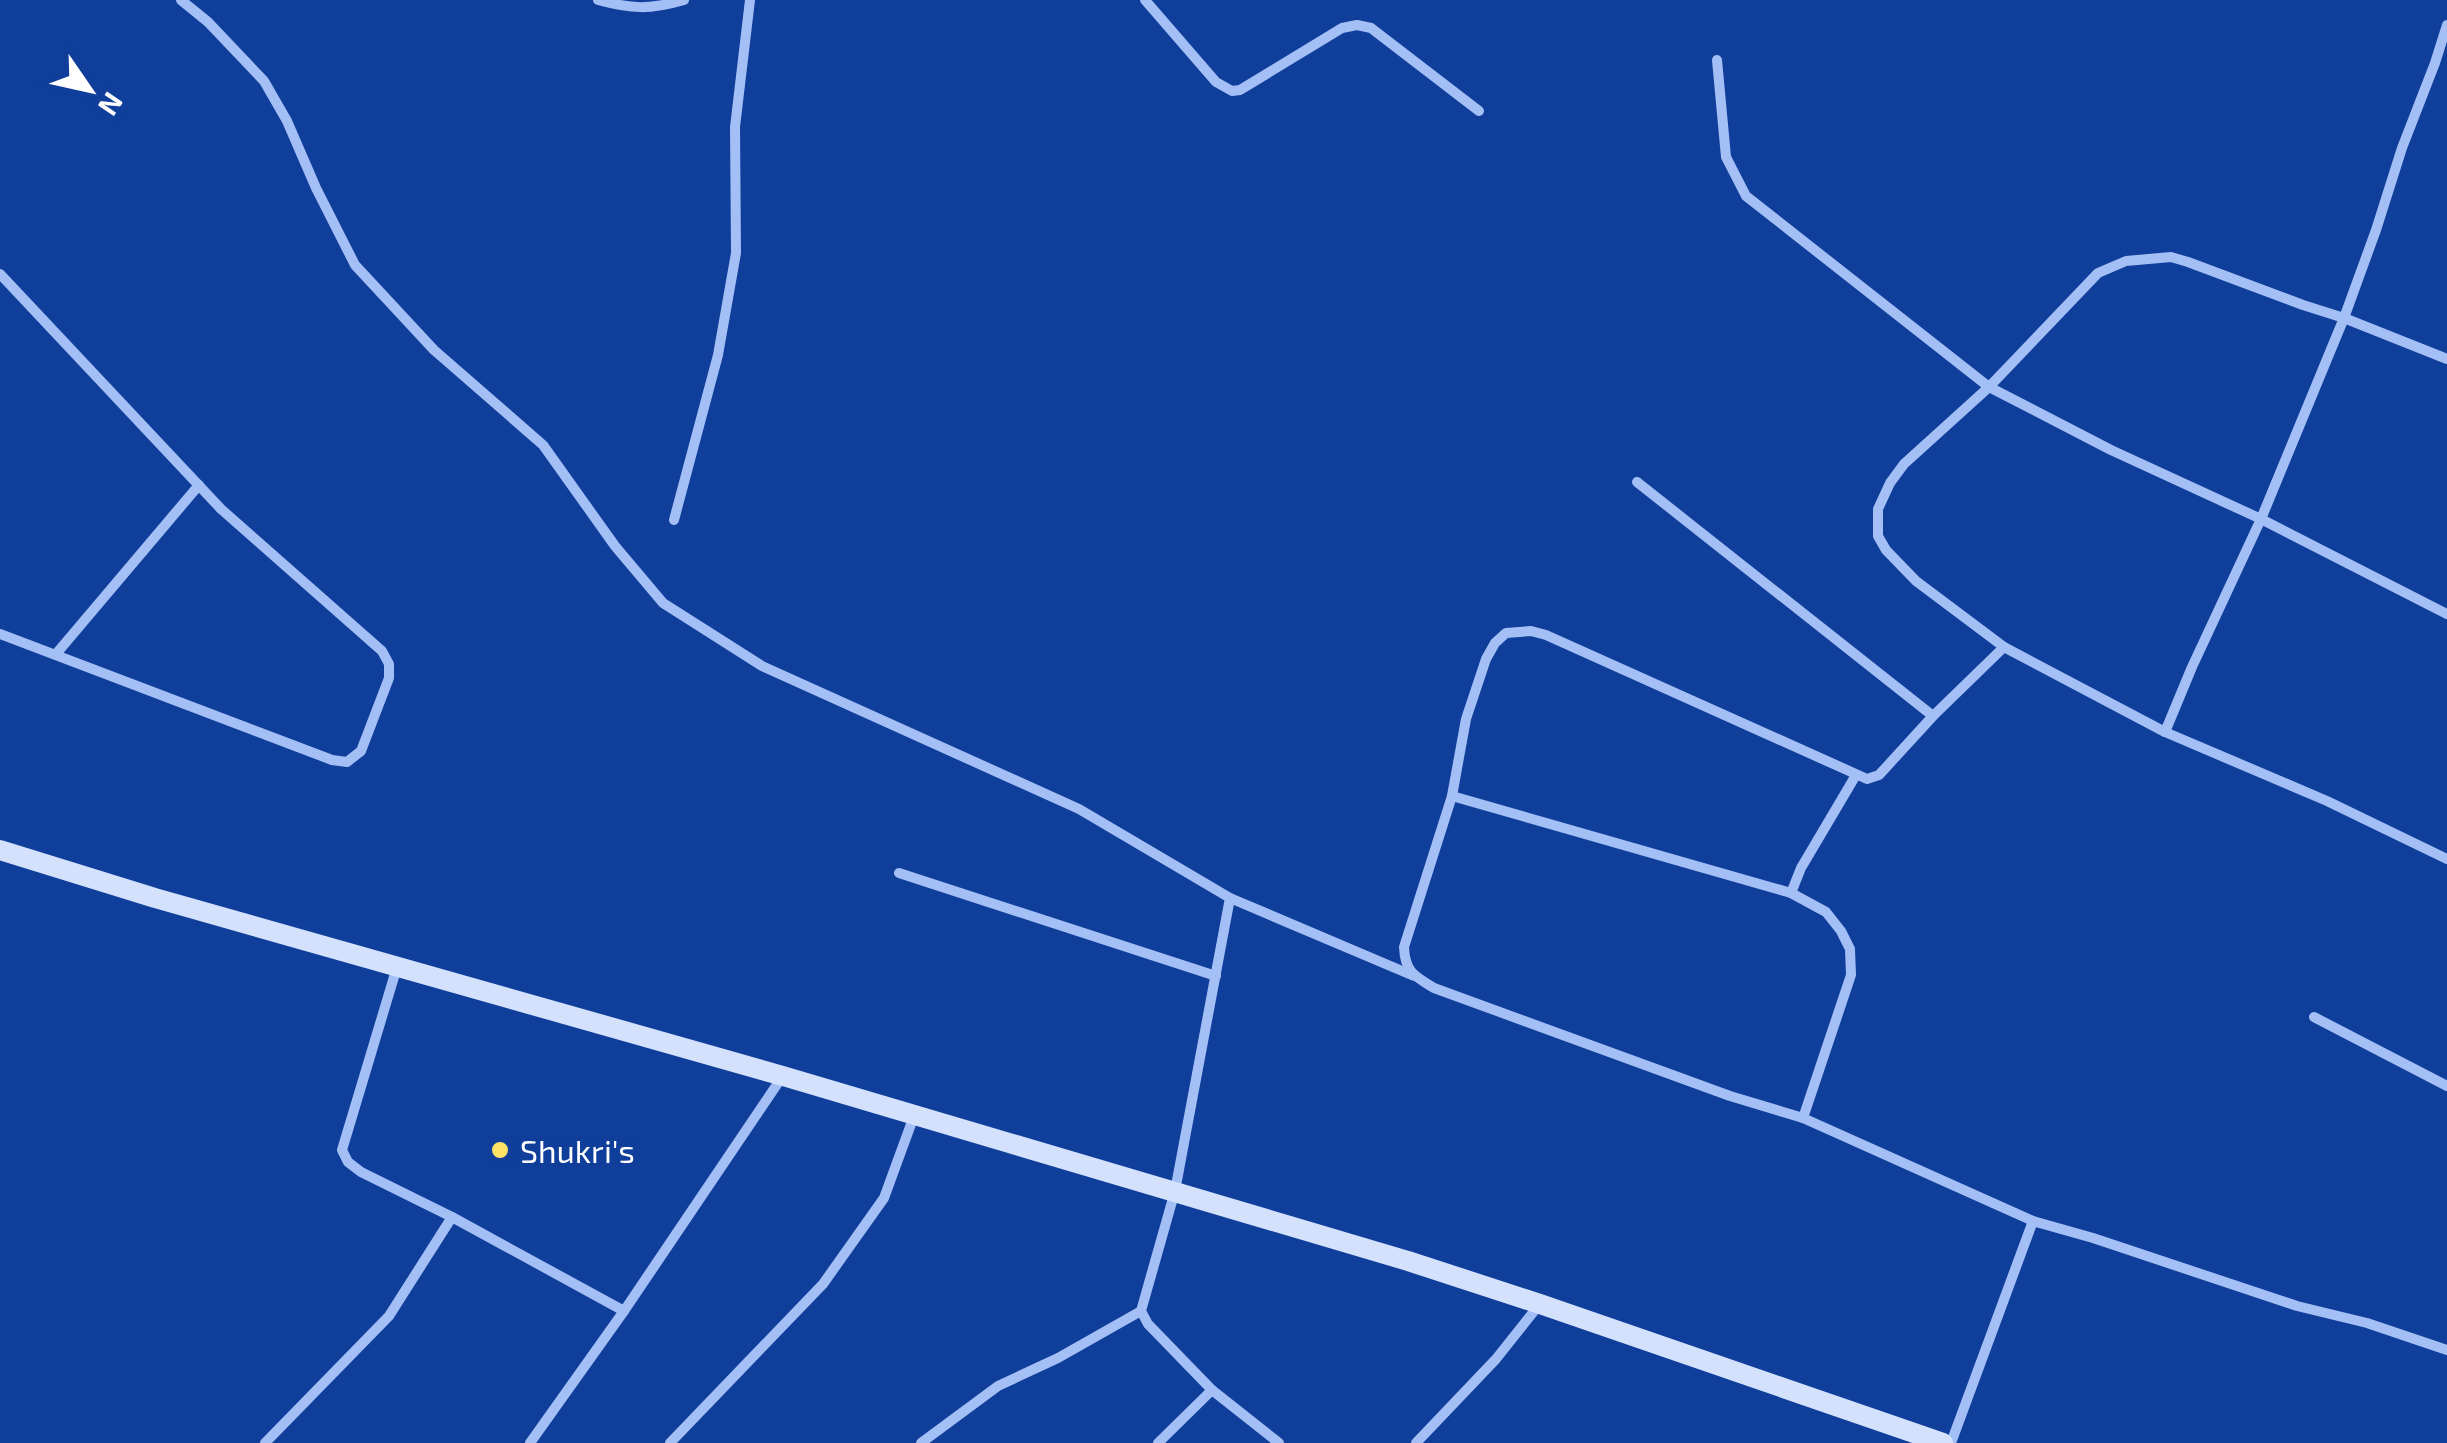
<svg xmlns="http://www.w3.org/2000/svg" width="2447" height="1443" font-family="'Exo 2',sans-serif">
<rect width="100%" height="100%" fill="#103e9b"/>
<g fill="none" stroke-linecap="round" stroke-linejoin="round">
<!-- street -->
<g stroke="#a3bff5" stroke-width="10">
<path d="M181 0 208 22 264 81 287 121 316 188 355 265 434 350 543 445 615 546 663 603 762 666 1079 809 1230 898 1414 976"/>
<path d="M598 0C631 9 650 10 684 0"/>
<path d="M1145 0 1216 82 1232 91 1240 90 1342 28 1357 25 1371 28 1479 111"/>
<path d="M2447 25 2435 63 2402 148 2376 230 2344 318 2261 519 2192 667 2165 732 2327 801 2447 859"/>
<path d="M1717 60 1726 157 1746 196 1989 387 2111 450 2261 519 2447 614"/>
<path d="M0 274 221 509 382 651 389 664V678L361 751 347 762 332 760 0 634"/>
<path d="M1637 482 1933 716"/>
<path d="M674 520 718 355 736 253 735 127 750 0"/>
<path d="M2004 647 1933 716 1879 775 1867 779 1546 635 1531 631 1506 633 1495 643 1486 659 1466 719 1452 796 1404 947C1405 972 1414 976 1434 988L1730 1096 1803 1118 2033 1221"/>
<path d="M56 654 199 485"/>
<path d="M2165 732 2004 647 1916 581 1886 550 1878 536V509L1890 483 1904 464 1989 387 2098 273 2126 261 2171 257 2188 262 2303 305 2344 318 2447 359"/>
<path d="M1452 796 1791 893 1826 912 1841 931 1850 949 1851 975 1803 1118"/>
<path d="M899 873 1216 976"/>
<path d="M1791 893 1801 868 1856 775"/>
<path d="M1230 898 1175 1191 1141 1311 1148 1324 1212 1390 1279 1443"/>
<path d="M397 967 342 1150 348 1162 361 1172 452 1217 624 1311"/>
<path d="M2314 1017 2447 1086"/>
<path d="M265 1443 389 1316 452 1217"/>
<path d="M530 1443 624 1311 782 1077"/>
<path d="M670 1443 823 1284 884 1198 914 1116"/>
<path d="M921 1443 998 1386 1058 1358 1141 1311"/>
<path d="M1158 1443 1212 1390"/>
<path d="M1416 1443 1496 1359 1539 1305"/>
<path d="M1951 1443 2033 1221 2093 1238 2297 1306 2367 1323 2447 1350"/>
</g>
<!-- secondary -->
<path stroke="#d3e1fd" stroke-width="20" d="M0 850 155 898 783 1076 1408 1261 1540 1304 1943 1443"/>
</g>
<!-- markers -->
<circle fill="#ffe367" stroke="#103e9b" stroke-width="4" cx="500" cy="1150" r="10"/>
<g text-anchor="middle" dominant-baseline="central" stroke-width="8" stroke-linejoin="round" paint-order="stroke">
<!-- poi labels -->
<g font-size="32" fill="#fff" stroke="#103e9b" text-anchor="start">
<text x="520" y="1150">Shukri's</text>
</g>
</g>
<!-- north arrow -->
<g transform="translate(90 90) rotate(124)" stroke="#103e9b" stroke-width="8" paint-order="stroke">
<path d="M0-8L18 38L0 25L-18 38Z" fill="#ffffff"/>
<text y="-15" font-size="28" font-weight="bold" text-anchor="middle" fill="#ffffff">N</text>
</g>
</svg>
